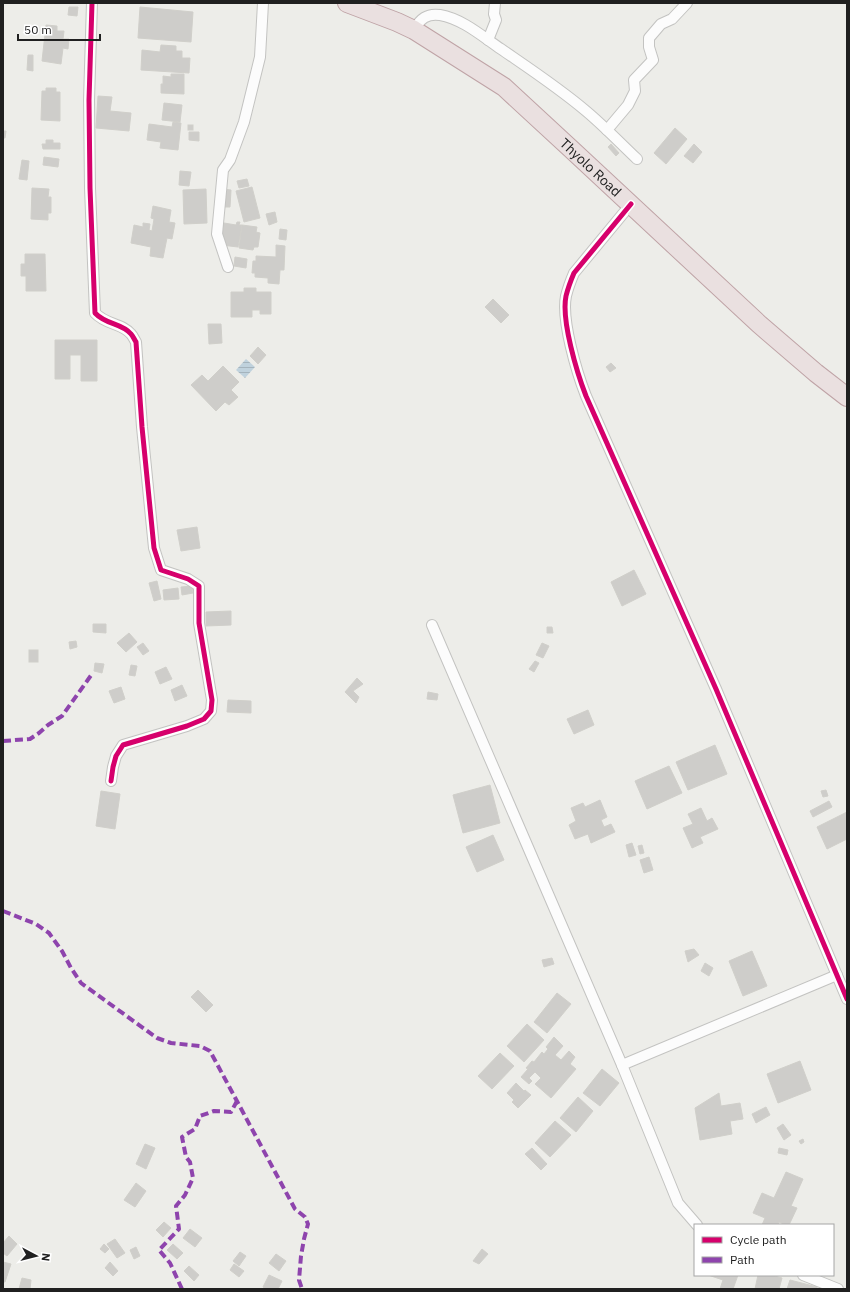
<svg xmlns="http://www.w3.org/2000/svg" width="850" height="1292" font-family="'IBM Plex Sans',sans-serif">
<defs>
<pattern id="water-rules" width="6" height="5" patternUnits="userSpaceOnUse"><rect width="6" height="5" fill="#c0d2dd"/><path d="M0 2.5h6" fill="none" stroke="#a5b4bd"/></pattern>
</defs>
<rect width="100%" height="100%" fill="#edede9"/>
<!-- water -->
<path fill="url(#water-rules)" d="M246 359 255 367 245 378 236 370Z"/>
<!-- building -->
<g fill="#cecdca" stroke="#d0cfca">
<path d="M69 7H78L77 16 68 15Z"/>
<path d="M140 7 193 12 191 42 138 38Z"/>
<path d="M46 25 57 26V31H64L63 39H69L68 49 63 48 61 64 42 61Z"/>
<path d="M161 45 176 46V51H182V58H190L189 73 141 70 142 50 160 52Z"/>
<path d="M28 55H33V71L27 70Z"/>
<path d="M171 74H184V94L161 93V84H163V76L171 77Z"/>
<path d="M46 88H56V92H60V121L41 120 42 91H46Z"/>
<path d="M98 96 112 97 110 111 131 113 129 131 96 128Z"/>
<path d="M164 103 182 105 180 122 162 120Z"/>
<path d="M173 122 181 123 178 150 160 148 161 142 147 140 149 124 172 127Z"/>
<rect x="188" y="125" width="5" height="5"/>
<path d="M675 128 687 139 666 164 654 153Z"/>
<path d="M3 131H6L5 138H3Z"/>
<path d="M189 132H199V141L189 140Z"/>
<path d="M46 140H53V143H60V149H43L42 144H46Z"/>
<path d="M611 144 619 153 616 156 608 147Z"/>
<path d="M694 144 702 152 693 163 684 156Z"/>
<path d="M44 157 59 159 58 167 43 165Z"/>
<path d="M22 160 29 161 27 180 19 179Z"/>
<path d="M180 171 191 172 189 186 179 185Z"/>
<path d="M247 179 249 186 239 188 237 181Z"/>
<path d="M252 187 260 218 244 222 236 191Z"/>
<path d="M32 188 49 189 48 197H51V213H48V220L31 219Z"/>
<path d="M206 189 207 223 184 224 183 190Z"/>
<path d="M222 189 231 190 230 207H221Z"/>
<path d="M153 206 171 210 169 222 175 223 172 239 167 238 163 258 150 256 151 247 131 243 134 225 143 227V223L150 224 149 230 152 231 154 219 151 218Z"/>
<path d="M275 212 277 222 269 225 266 214Z"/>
<path d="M237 222H240L239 225H242L238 247 221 245 224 223 236 225Z"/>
<path d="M242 225 257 227 256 232 260 233 258 247H254L253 250 239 248Z"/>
<path d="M280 229 287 230 286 240 279 239Z"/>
<path d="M276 245 285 246 284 270H280L279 284 268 283V278L255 277V273H252L253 261H256V256L276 257Z"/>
<path d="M25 254H45L46 291H26V276H21V264H25Z"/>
<path d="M235 257 247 259 246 268 234 266Z"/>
<path d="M244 288H256V292H271V314H260V310H252V317H231V292H244Z"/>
<path d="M493 299 509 315 501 323 485 307Z"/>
<path d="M208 324H221L222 343 209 344Z"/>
<path d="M55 340H97V381H81V355H70V379H55Z"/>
<path d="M258 347 266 355 258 364 250 356Z"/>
<path d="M611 363 616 368 610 372 606 367Z"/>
<path d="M223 366 239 382 231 390 238 397 229 405 225 402 216 411 191 385 202 375 208 381Z"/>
<path d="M197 527 200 548 181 551 177 530Z"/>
<path d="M634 570 646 594 622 606 611 582Z"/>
<path d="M157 581 161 599 154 601 149 583Z"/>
<path d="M192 586 193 593 182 595 181 587Z"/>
<path d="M178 588 179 599 164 600 163 590Z"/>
<path d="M231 611V625L206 626V612Z"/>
<path d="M93 624H106V633L93 632Z"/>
<path d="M547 627H552L553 633H547Z"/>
<path d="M129 633 137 642 126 652 117 643Z"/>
<path d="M76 641 77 647 70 649 69 642Z"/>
<path d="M143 643 149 651 143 655 137 647Z"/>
<path d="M542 643 549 646 543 658 536 655Z"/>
<rect x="29" y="650" width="9" height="12"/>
<path d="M535 661 539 663 534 672 529 669Z"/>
<path d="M95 663 104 664 102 673 94 671Z"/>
<path d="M131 665 137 666 135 676 129 675Z"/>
<path d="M166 667 172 679 160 684 155 672Z"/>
<path d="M357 678 363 684 353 691 359 697 356 703 345 692Z"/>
<path d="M182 685 187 696 175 701 171 690Z"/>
<path d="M121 687 125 699 114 703 109 691Z"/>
<path d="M428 692 438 694 437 700 427 699Z"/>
<path d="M228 700 251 701V713L227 712Z"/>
<path d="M588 710 594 725 574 734 567 719Z"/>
<path d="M715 745 727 774 688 790 676 762Z"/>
<path d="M669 766 682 793 647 809 635 781Z"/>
<path d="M490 785 500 823 463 833 453 795Z"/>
<path d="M826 790 828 796 823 797 821 791Z"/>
<path d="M101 791 120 794 115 829 96 826Z"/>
<path d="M600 800 607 817 601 820 604 827 611 824 615 832 591 843 588 834 575 839 569 825 576 821 571 808 583 803 585 807Z"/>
<path d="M829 801 832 807 813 817 810 811Z"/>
<path d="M701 808 707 821 712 818 718 829 700 837 703 843 692 848 683 828 693 824 688 814Z"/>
<path d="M847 812V839L827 849 817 827Z"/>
<path d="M493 835 504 860 477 872 466 847Z"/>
<path d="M632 843 636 855 629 857 626 845Z"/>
<path d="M642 845 644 853 640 854 638 846Z"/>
<path d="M649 857 653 870 644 873 640 860Z"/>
<path d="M694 949 699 955 688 962 685 951Z"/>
<path d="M752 951 767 986 743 996 729 961Z"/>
<path d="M552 958 554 964 544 967 542 960Z"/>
<path d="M705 963 713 968 709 976 701 971Z"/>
<path d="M198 990 213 1005 206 1012 191 997Z"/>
<path d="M557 993 571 1004 547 1033 534 1022Z"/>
<path d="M527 1024 544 1040 524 1062 507 1046Z"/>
<path d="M554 1037 563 1046 555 1055 561 1060 569 1051 575 1057 570 1064 576 1069 551 1098 535 1084 541 1078 535 1072 529 1078 532 1081 529 1084 521 1077 528 1069 526 1068 532 1061 534 1062 542 1052 544 1054 548 1049 546 1047Z"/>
<path d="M500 1053 514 1066 492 1089 478 1076Z"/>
<path d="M800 1061 811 1090 778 1103 767 1074Z"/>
<path d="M602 1069 619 1083 600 1106 583 1093Z"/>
<path d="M516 1083 524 1091 525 1090 531 1095 518 1108 512 1102 514 1100 507 1093Z"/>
<path d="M719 1093 721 1106 740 1103 743 1119 730 1121 732 1134 700 1140 695 1108Z"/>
<path d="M578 1097 593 1111 576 1132 560 1118Z"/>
<path d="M766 1107 770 1115 756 1123 752 1114Z"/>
<path d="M555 1121 571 1135 550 1157 535 1143Z"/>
<path d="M783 1124 791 1135 784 1140 777 1128Z"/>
<path d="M803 1139 804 1142 801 1144 799 1141Z"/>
<path d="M145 1144 155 1148 146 1169 136 1164Z"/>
<path d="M532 1148 547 1164 541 1170 525 1154Z"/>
<path d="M779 1148 788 1150 787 1155 778 1153Z"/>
<path d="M786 1172 803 1179 791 1206 797 1208 789 1225H786L779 1222 778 1225H762L765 1218 753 1213 762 1193 774 1198Z"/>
<path d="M136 1183 146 1191 135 1207 124 1200Z"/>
<path d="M164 1222 171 1228 163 1237 156 1230Z"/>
<path d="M190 1229 202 1238 195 1247 183 1238Z"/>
<path d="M9 1236 17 1244 7 1256 3 1253V1243Z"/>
<path d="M115 1239 125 1253 117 1258 107 1244Z"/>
<path d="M104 1244 109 1249 105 1253 100 1249Z"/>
<path d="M173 1244 183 1253 177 1259 167 1250Z"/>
<path d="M136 1247 140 1256 134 1259 130 1250Z"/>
<path d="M482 1249 488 1254 479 1264 473 1261Z"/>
<path d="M240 1252 246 1256 239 1266 233 1261Z"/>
<path d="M276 1254 286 1261 279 1271 269 1263Z"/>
<path d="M3 1262 11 1264 5 1282H3Z"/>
<path d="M110 1262 118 1271 113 1276 105 1268Z"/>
<path d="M234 1264 244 1271 239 1277 230 1270Z"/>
<path d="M189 1266 199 1275 194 1281 184 1271Z"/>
<path d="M269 1275 282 1281 278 1289H266L263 1287Z"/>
<path d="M708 1275H738L733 1289H720L723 1280Z"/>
<path d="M758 1275H771L782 1278 779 1289H755Z"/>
<path d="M22 1278 31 1280 30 1289H19Z"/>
<path d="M790 1280 817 1287V1289H787Z"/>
</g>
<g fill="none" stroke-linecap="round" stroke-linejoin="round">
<defs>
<g id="street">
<path d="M92 3 89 100 90 188 95 313C106 325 122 323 131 334 133 336 134 339 136 342L142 427 154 548 161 570 188 579 199 586V623L212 700 211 711 204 719 187 726 123 745 116 756 113 767 111 781"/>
<path d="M414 30C420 19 427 13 440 15 463 19 483 37 501 49 530 69 559 88 586 111 604 126 620 143 637 159"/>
<path d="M488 40 496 20 494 14 495 3"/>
<path d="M607 130 628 105 635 91 634 80 653 60 649 47V38L661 24 672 19 687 3"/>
<path d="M631 204 574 273C571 280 568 288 566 296 561 320 577 373 586 396L716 689 847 999"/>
<path d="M228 267 217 234 223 170 230 160 244 122 260 57 263 3"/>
<path d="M432 625 622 1065 678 1203 697 1225"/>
<path d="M622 1065 837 975"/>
<path d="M803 1275 838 1289"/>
</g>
<g id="highway">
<path id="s1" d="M347 3 397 22 414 30 504 87 570 148 759 324 816 373 847 397"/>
</g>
</defs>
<!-- street casing -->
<use href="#street" stroke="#c3c3c1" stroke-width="12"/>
<!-- highway casing -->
<use href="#highway" stroke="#bfa3a6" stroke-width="20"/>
<!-- street -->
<use href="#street" stroke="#fcfcfc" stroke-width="10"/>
<!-- highway -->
<use href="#highway" stroke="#eae0e0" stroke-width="18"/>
<!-- quiet -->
<g stroke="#8e44ad" stroke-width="4" stroke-dasharray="8 4" stroke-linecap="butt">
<path d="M3 741 30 739 39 733 48 725 62 716 92 674"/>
<path d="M3 911 36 924 49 933 62 951 71 968 81 983 157 1038 171 1043 200 1046 210 1051 295 1209 305 1217 308 1224 304 1239 301 1256 299 1280 302 1289"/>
<path d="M182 1289 170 1263 159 1250 179 1229 176 1206 185 1195 193 1178 190 1162 186 1157 182 1137 195 1129 200 1116 214 1111 231 1112 237 1101"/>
</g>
<defs>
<g id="cycleway">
<path d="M92 3 89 100 90 188 95 313C106 325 122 323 131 334 133 336 134 339 136 342L142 427 154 548 161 570 188 579 199 586V623L212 700 211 711 204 719 187 726 123 745 116 756 113 767 111 781"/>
<path d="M631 204 574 273C571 280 568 288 566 296 561 320 577 373 586 396L716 689 847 999"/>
</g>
</defs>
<!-- cycleway casing -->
<use href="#cycleway" stroke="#fff" stroke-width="8"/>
<!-- cycleway -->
<use href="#cycleway" stroke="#d6006c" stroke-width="5"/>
</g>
<g text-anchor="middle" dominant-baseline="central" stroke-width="3.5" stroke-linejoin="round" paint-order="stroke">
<!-- street labels -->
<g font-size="14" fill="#202020" stroke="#fff">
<text stroke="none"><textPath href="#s1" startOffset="297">Thyolo Road</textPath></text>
</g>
</g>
<!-- border -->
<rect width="850" height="1292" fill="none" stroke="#202020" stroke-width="8"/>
<!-- legend -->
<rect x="694" y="1224" width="140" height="52" fill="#ffffff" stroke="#a6a6a6"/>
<rect x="702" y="1237" width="20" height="6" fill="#d6006c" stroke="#a6a6a6"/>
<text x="730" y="1244" font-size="12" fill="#202020">Cycle path</text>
<rect x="702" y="1257" width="20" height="6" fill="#8e44ad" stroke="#a6a6a6"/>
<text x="730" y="1264" font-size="12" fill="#202020">Path</text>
<!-- north arrow -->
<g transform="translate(36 1256) rotate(97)" stroke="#ffffff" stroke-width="3" paint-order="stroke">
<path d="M0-3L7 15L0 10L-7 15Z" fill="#202020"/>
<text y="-6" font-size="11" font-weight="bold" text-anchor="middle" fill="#202020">N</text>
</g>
<!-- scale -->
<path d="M18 34v6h82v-6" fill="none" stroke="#202020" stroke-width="2"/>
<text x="24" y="34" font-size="12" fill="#202020" stroke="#ffffff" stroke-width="3" paint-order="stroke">50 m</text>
</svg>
